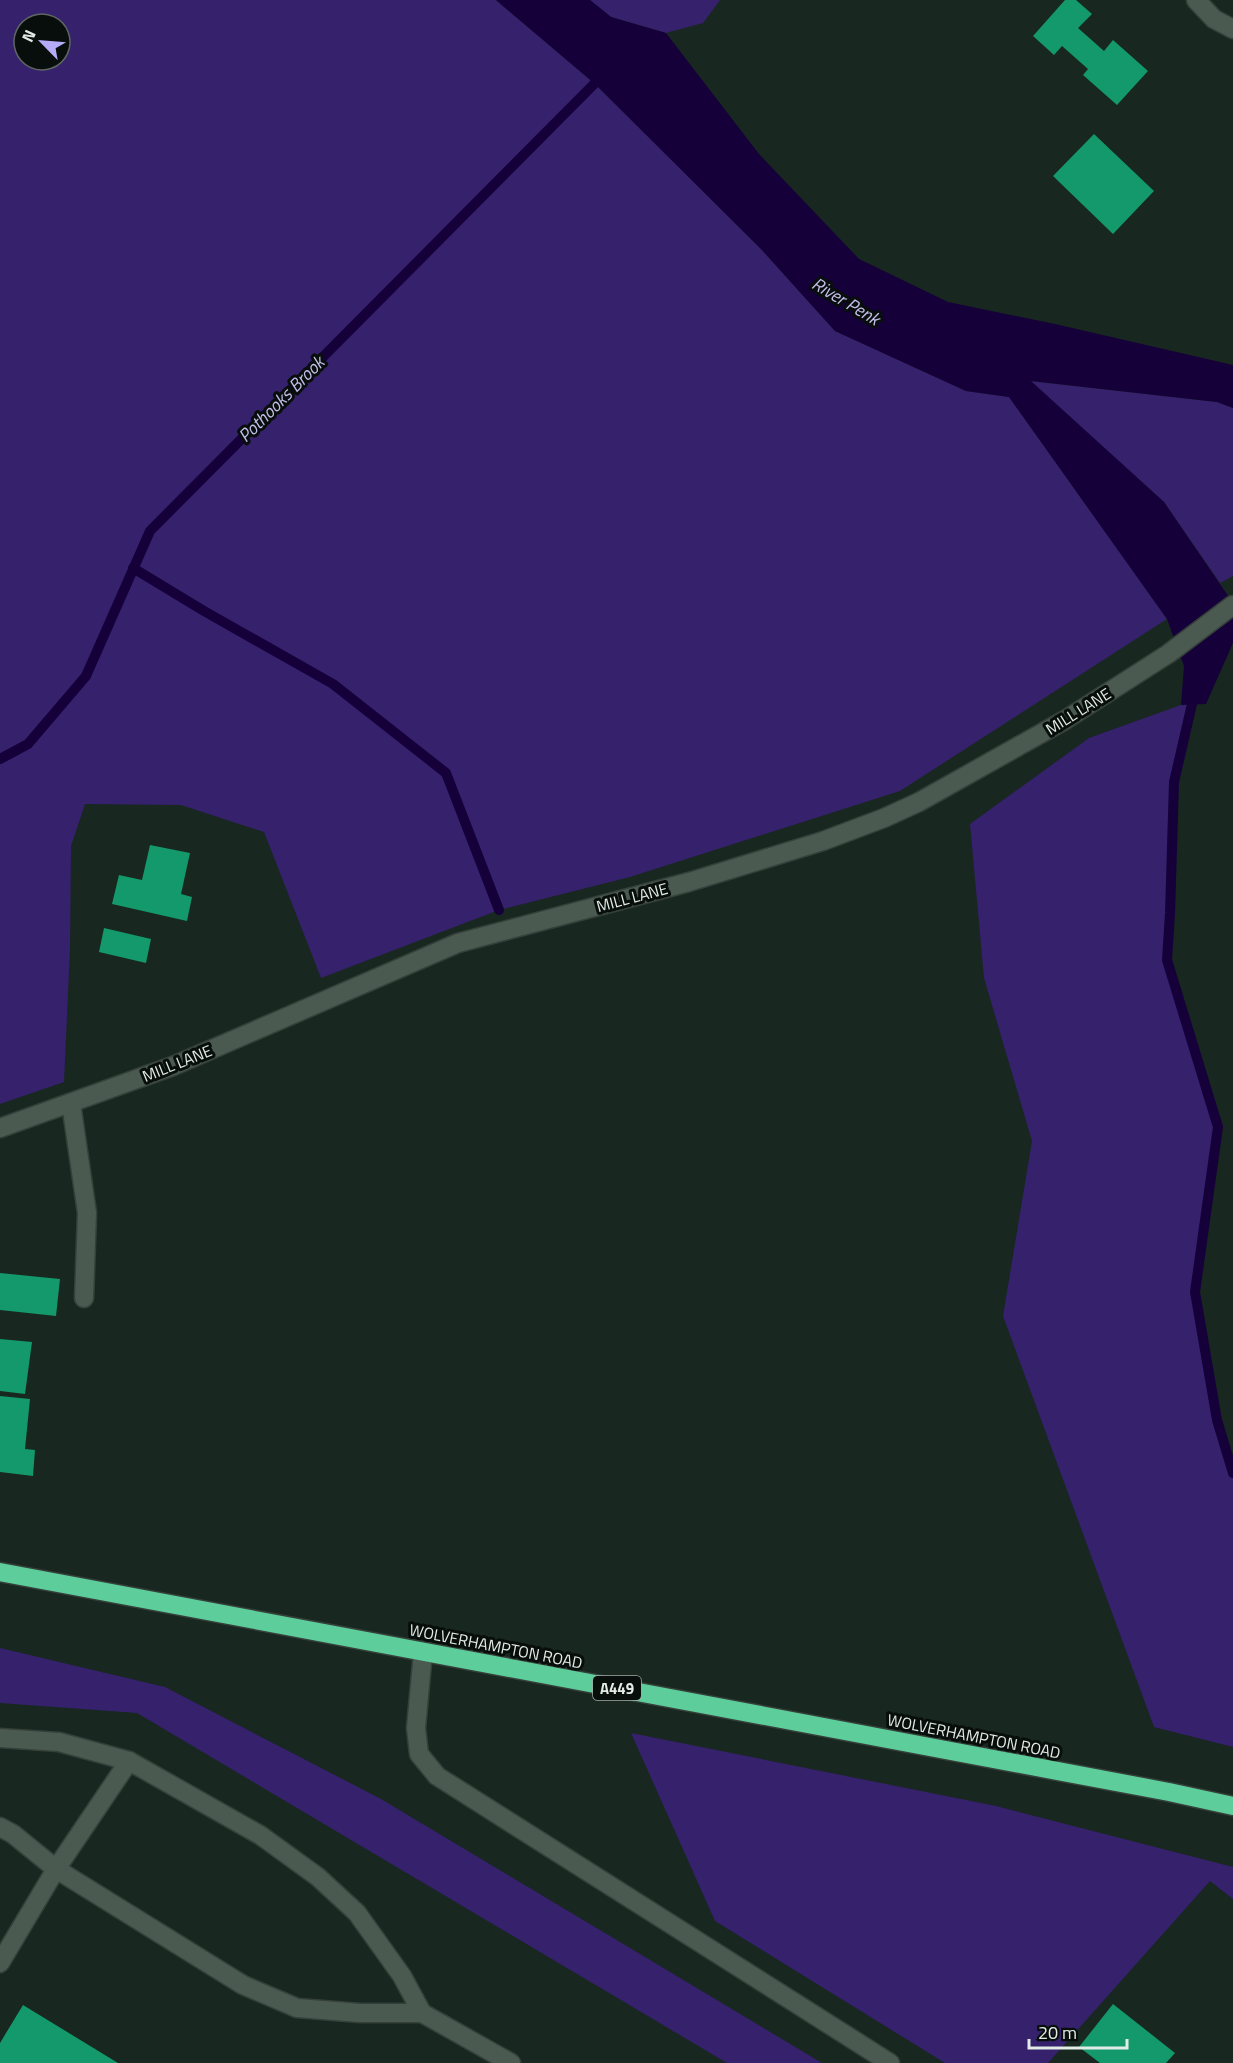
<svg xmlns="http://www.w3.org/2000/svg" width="1233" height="2063" font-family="'Titillium Web',sans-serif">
<rect width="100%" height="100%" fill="#182720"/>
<!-- green -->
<g fill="#35216c" fill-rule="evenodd">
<path d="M0 0H496L595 84 761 249 835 331 966 391 1009 397 1167 619 900 791 630 877 499 910 321 978 264 832 181 805 85 804 71 846 70 949 64 1082 0 1104ZM24 24H60V60H24Z"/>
<path d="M590 0H720L703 23 666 33 611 17Z"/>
<path d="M1030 381 1217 402 1233 408V576L1220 583 1164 502Z"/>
<path d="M1192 701 1174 782 1170 913 1167 960 1218 1127 1195 1292 1217 1420 1233 1473V1747L1154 1727 1003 1316 1032 1141 984 978 970 824 1089 738Z"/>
<path d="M0 1648 165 1687 381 1799 822 2063H727L137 1713 0 1703Z"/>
<path d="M631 1733 996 1806 1233 1867V1899L1210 1881 1048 2063H945L715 1921Z"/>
</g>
<!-- water -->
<path fill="#15003a" d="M496 0H590L611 17 666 33 759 154 859 259 948 302 1055 324 1233 365V408L1217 402 1031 381 1164 502 1233 603V643L1206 704 1181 705 1184 666 1167 619 1009 397 966 391 835 331 761 249 595 84Z"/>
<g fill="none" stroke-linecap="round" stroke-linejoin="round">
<!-- stream -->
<g stroke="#15003a" stroke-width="10">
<path d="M133 568 204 611 333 684 446 773 499 910"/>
<path d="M1195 691 1174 782 1170 913 1167 960 1218 1127 1195 1292 1217 1420 1233 1473"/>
<path d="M0 759 28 744 86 676 150 531 604 74"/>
</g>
</g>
<!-- building -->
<g fill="#13996b">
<path d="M1065 0H1076L1092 14 1078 28 1104 51 1113 40 1148 71 1117 105 1083 75 1088 69 1062 46 1054 55 1033 36Z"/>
<path d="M1094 134 1154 191 1113 234 1053 176Z"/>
<path d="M150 845 190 853 181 894 192 897 187 921 112 904 119 875 142 880Z"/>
<path d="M104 928 151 939 146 963 99 952Z"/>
<path d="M0 1273 60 1279 56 1316 0 1310Z"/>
<path d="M0 1339 32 1342 25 1394 0 1391Z"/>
<path d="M0 1396 30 1399 25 1449 35 1450 33 1476 0 1472Z"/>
<path d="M1113 2004 1175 2053 1166 2063H1100L1079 2047Z"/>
<path d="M23 2005 118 2063H0V2043Z"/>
</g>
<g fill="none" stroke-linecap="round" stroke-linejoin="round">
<defs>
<g id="minor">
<path d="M1196 0 1214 19 1233 29"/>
<path d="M71 1103 87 1213 84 1298"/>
<path d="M0 1128 173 1066 458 943 689 882 823 841 884 818 919 802 1065 720 1168 654 1233 605"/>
<path d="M423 1652 416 1728 419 1754 437 1776 890 2063"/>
<path d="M0 1738 59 1742 129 1761 260 1835 318 1877 357 1913 402 1976 422 2013"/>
<path d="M0 1827 13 1834 56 1869 243 1985 297 2008 360 2013H422L511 2063"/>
<path d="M0 1963 56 1869 129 1761"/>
</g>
<path id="highway" d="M0 1572 1169 1792 1233 1806"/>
</defs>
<!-- minor casing -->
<use href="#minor" stroke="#35403a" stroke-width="21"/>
<!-- highway casing -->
<use href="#highway" stroke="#35403a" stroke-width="21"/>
<!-- minor -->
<use href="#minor" stroke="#4a5a51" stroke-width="18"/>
<!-- highway -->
<use href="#highway" stroke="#5ecd9c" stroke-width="18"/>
</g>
<g text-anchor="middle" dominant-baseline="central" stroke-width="6" stroke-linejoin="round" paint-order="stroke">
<!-- shield labels -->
<rect fill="#080e0b" stroke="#a1a9a4" stroke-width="1.5" x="593" y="1676" width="48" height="24" rx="4.5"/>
<g font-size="15" font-weight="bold" fill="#e2ebe6">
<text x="617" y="1688">A449</text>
</g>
<!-- street labels -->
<g font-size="16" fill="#e2ebe6" stroke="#080e0b">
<text transform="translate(1078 711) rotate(-32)">MILL LANE</text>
<text transform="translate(632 897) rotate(-15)">MILL LANE</text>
<text transform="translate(177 1063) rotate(-22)">MILL LANE</text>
<text transform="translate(496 1646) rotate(11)">WOLVERHAMPTON ROAD</text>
<text transform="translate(974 1736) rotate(11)">WOLVERHAMPTON ROAD</text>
</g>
<!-- water labels -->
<g font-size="18" font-style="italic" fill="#c5bfed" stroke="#080e0b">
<text transform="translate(846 301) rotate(31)">River Penk</text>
<text transform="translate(281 399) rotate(-45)">Pothooks Brook</text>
</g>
</g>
<!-- north arrow -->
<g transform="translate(42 42) rotate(295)"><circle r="28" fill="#080e0b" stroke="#5f6663" stroke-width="1.5"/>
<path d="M0-4.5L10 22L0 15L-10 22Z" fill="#b6abf8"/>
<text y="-9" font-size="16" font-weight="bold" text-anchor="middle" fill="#e2ebe6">N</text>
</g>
<!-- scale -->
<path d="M1029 2039v9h98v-9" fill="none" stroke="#e2ebe6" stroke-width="3"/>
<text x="1038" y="2039" font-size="18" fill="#e2ebe6" stroke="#080e0b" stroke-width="4.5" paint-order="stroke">20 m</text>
</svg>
